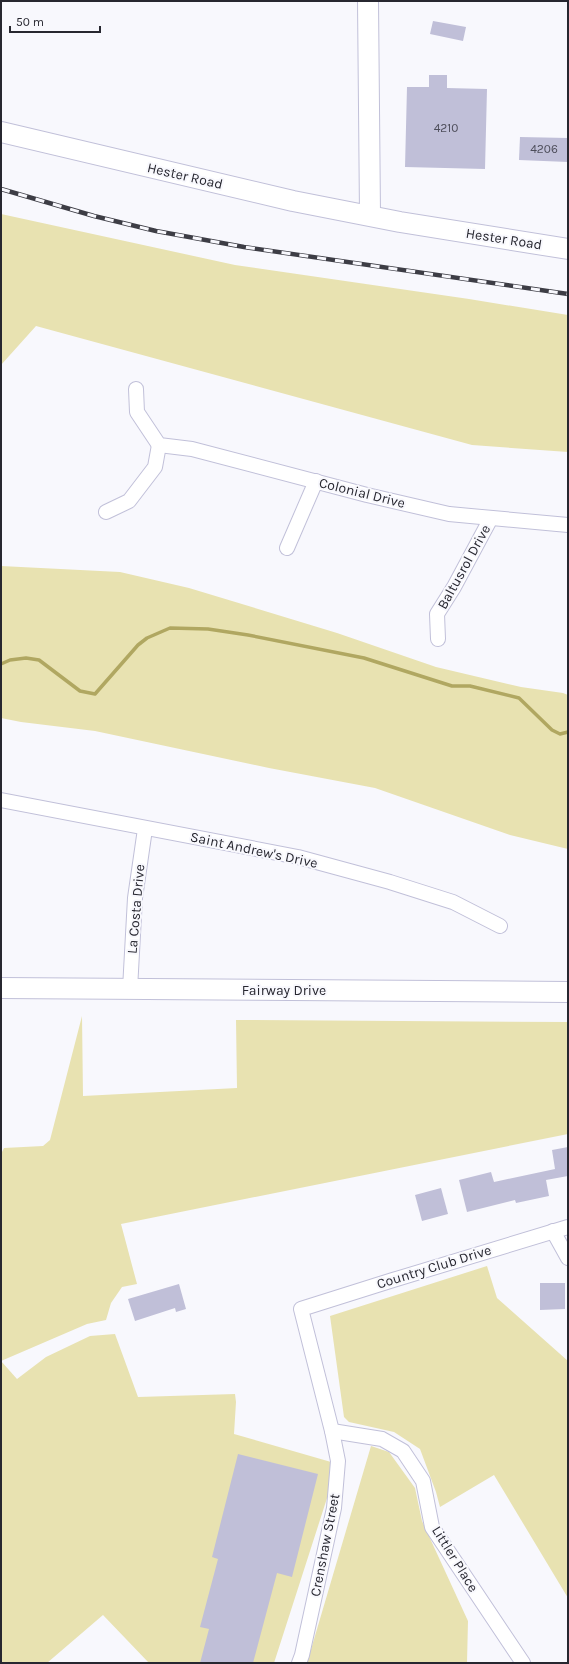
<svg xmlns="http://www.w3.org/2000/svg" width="569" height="1664" font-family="Karla,sans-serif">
<rect width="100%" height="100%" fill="#f8f8fd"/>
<!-- green -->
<g fill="#e8e2b1">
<path d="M1 214 235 265 469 299 568 315V452L472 445 36 326 1 365Z"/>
<path d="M1 566 120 572 189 588 337 633 436 667 521 687 563 693 568 695V849L510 835 375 788 269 768 95 731 21 722 1 718Z"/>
<path d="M82 1016 83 1096 237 1088 236 1020 568 1022V1134L121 1224 137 1284 122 1287 111 1303 106 1320 87 1324 1 1361 17 1379 46 1357 90 1336 115 1334 138 1397 235 1394 236 1402 234 1434 338 1464 274 1663H149L103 1615 47 1663H1V1154L4 1148 43 1146 50 1140Z"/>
<path d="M487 1266 497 1298 568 1361V1598L494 1475 440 1507 436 1492 420 1449 394 1432 349 1422 344 1417 330 1316Z"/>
<path d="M371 1446 389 1452 415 1488 422 1521 468 1621 467 1663H307Z"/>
</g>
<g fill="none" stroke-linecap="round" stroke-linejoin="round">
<!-- stream -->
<path stroke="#b0a761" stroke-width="3.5" d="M1 664 10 660 26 658 39 660 80 691 95 694 138 645 147 638 170 628 208 629 248 635 364 658 452 686H470L519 698 552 730 560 734 568 732"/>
</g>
<!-- building -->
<g fill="#c0bfd8">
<path d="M433 21 466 27 463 41 430 34Z"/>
<path d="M429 75H447V88L487 89 485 169 405 167 407 87H429Z"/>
<path d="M520 137 568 138V162L519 160Z"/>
<path d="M568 1147V1176L546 1180 549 1196 516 1203 515 1200 467 1212 459 1180 491 1172 494 1182 555 1169 552 1150Z"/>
<path d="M441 1188 448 1214 422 1221 415 1195Z"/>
<path d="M540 1283H565V1309L540 1310Z"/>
<path d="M179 1284 186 1309 176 1312 175 1308 135 1321 128 1299Z"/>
<path d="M238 1454 318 1474 292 1577 277 1573 253 1663H200L209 1629 200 1627 218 1559 212 1557Z"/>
</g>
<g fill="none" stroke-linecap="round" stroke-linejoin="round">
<defs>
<g id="street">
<path d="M136 389 137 412 159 445 192 449 367 495 449 514 568 525"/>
<path d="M106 512 129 501 155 467 159 445"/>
<path d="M287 548 316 481"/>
<path d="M438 639 437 614 454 587 491 518"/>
<path d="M1 800 298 857 390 882 453 902 500 926"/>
<path d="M130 989 135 898 145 829"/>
<path d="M553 1231 568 1258"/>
<path d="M332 1431 382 1439 403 1451 423 1481 432 1527 523 1663"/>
<path d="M299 1663 302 1655 334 1508 338 1461 332 1431 301 1309 393 1280 568 1227"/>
</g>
<g id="secondary">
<path d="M368 1 370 215"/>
<path d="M1 132 293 201 400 222 568 249"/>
<path d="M1 988 568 992"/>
</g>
</defs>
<!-- street casing -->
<use href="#street" stroke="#c1c0d9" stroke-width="16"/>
<!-- secondary casing -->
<use href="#secondary" stroke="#c1c0d9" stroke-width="22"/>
<!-- street -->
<use href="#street" stroke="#fff" stroke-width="14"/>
<!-- secondary -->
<use href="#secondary" stroke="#fff" stroke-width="20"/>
<defs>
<path id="rail" d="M1 189 94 216 156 231 244 247 568 294"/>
</defs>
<!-- rail casing -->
<use href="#rail" stroke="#3d3d45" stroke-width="4.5"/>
<!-- rail -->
<use href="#rail" stroke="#f8f8fd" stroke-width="3" stroke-dasharray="9" stroke-linecap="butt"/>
</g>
<g text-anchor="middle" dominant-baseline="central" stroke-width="4" stroke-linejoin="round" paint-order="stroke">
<!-- number labels -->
<g font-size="12" fill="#4d4d5a">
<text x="446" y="128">4210</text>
<text x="544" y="149">4206</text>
</g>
<!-- street labels -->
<g font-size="14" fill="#272730" stroke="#f8f8fd">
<text transform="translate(185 176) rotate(13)">Hester Road</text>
<text transform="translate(504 239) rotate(9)">Hester Road</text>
<text transform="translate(362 493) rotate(14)">Colonial Drive</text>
<text transform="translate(464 567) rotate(-61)">Baltusrol Drive</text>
<text transform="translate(254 850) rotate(12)">Saint Andrew's Drive</text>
<text transform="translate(136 909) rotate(-85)">La Costa Drive</text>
<text x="284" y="990">Fairway Drive</text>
<text transform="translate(434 1267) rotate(-17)">Country Club Drive</text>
<text transform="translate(325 1545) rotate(-79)">Crenshaw Street</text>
<text transform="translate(455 1559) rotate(58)">Littler Place</text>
</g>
</g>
<!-- border -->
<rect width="569" height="1664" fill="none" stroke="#272730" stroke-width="4"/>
<!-- scale -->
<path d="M10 26v6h90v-6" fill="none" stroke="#272730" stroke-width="2"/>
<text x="16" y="26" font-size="12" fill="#272730" stroke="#f8f8fd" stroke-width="3" paint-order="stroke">50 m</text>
</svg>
